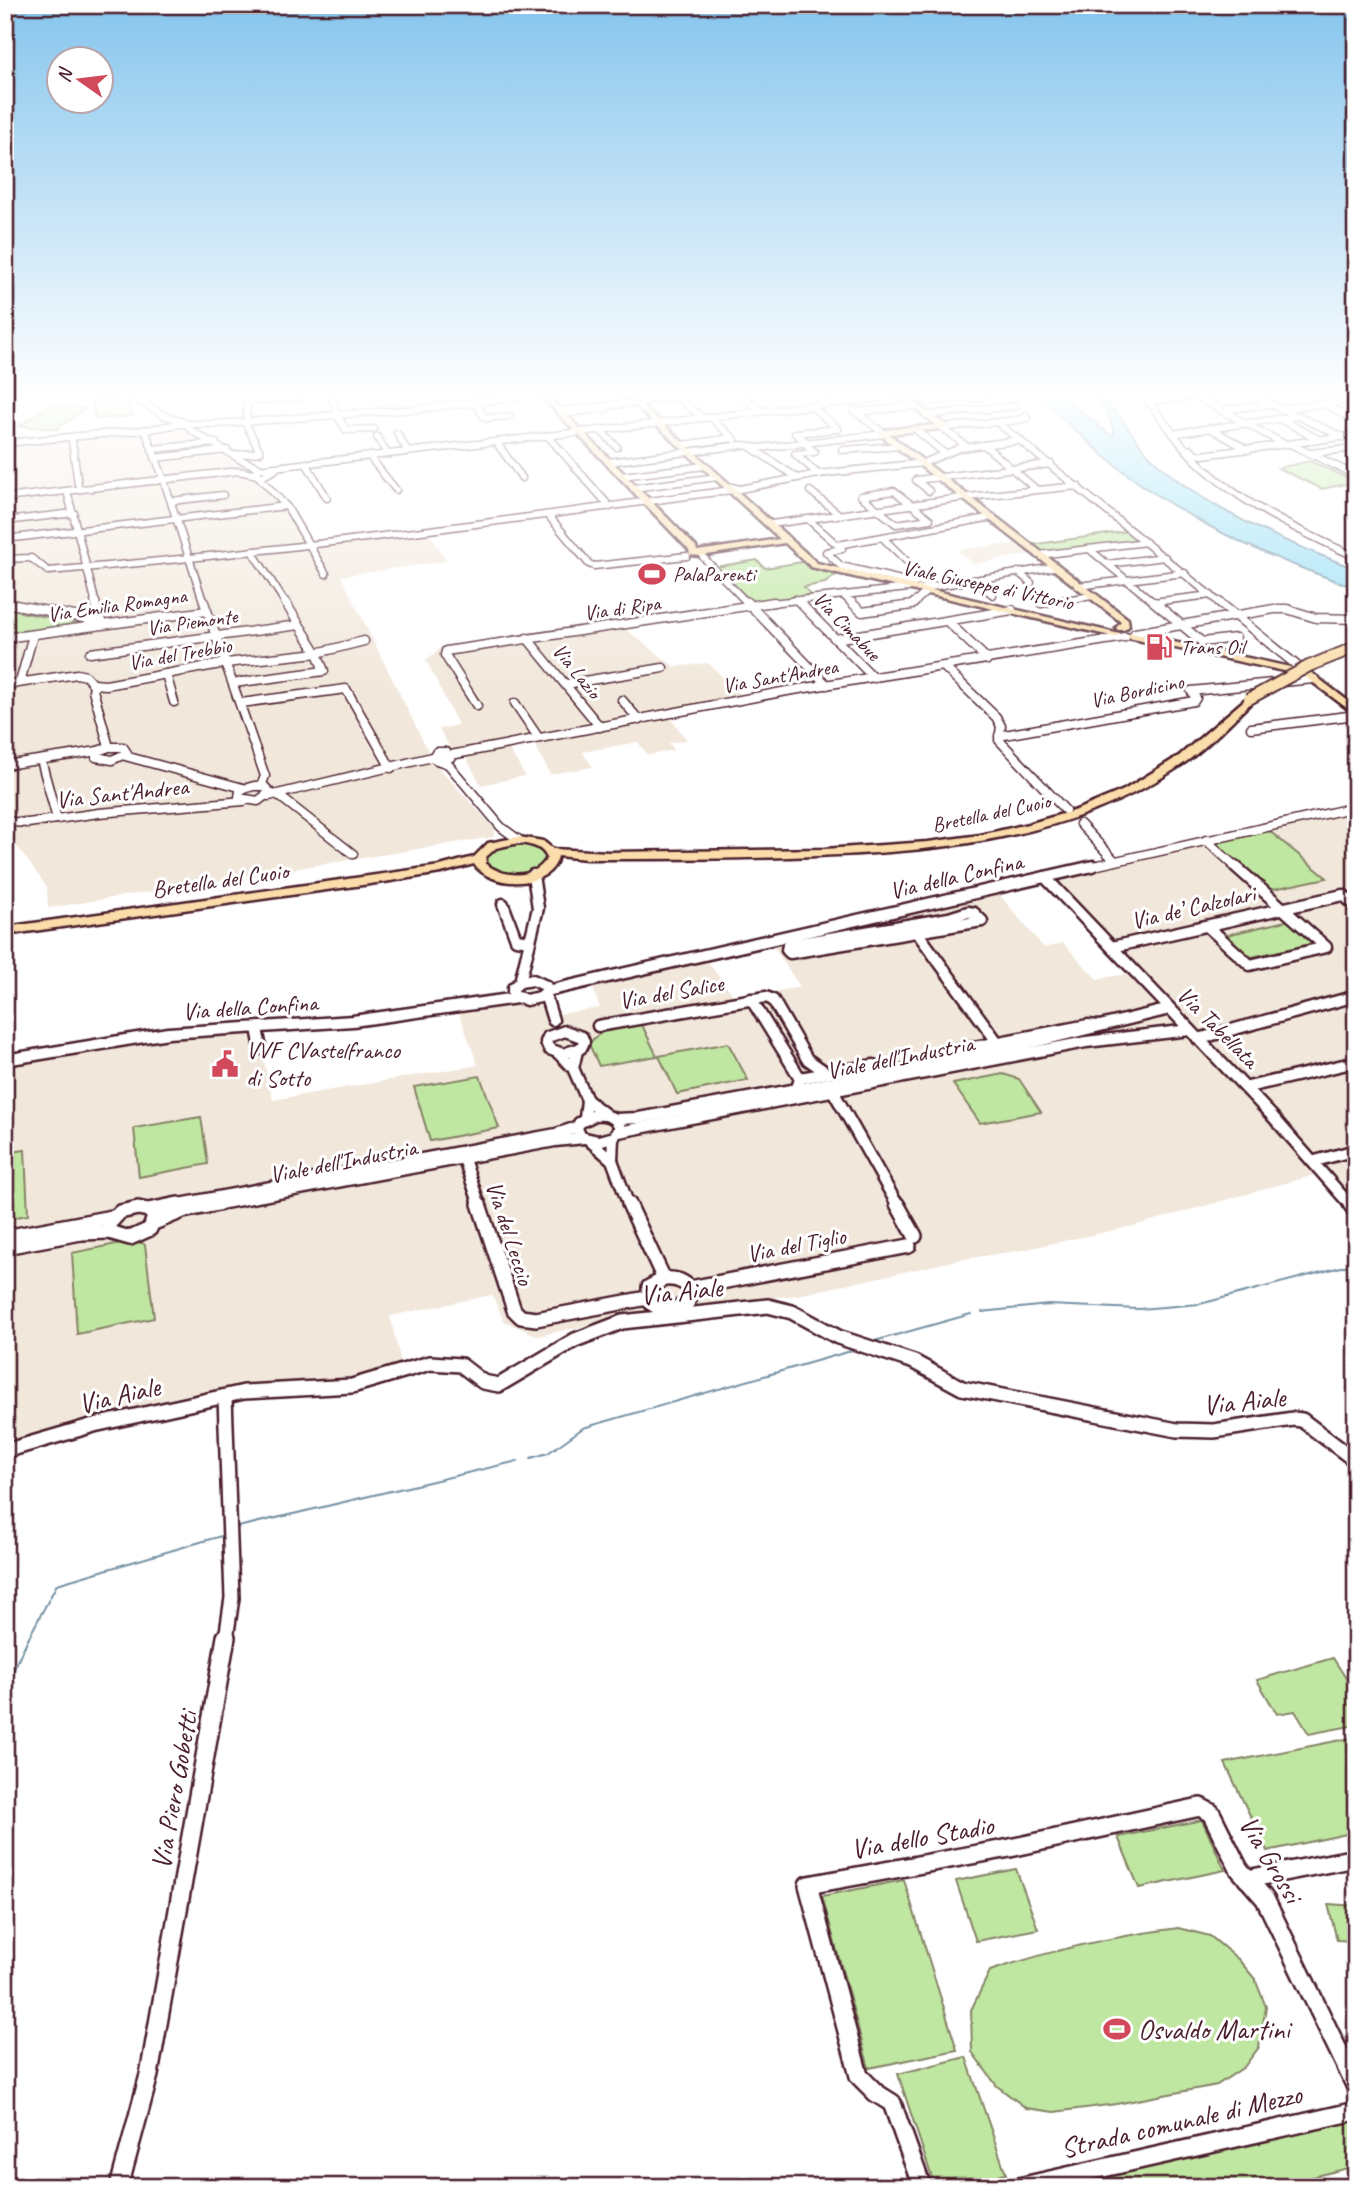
<svg xmlns="http://www.w3.org/2000/svg" width="1361" height="2192" font-family="Caveat,sans-serif">
<rect width="100%" height="100%" fill="#fff"/>
<filter id="ink" filterUnits="userSpaceOnUse"><feTurbulence type="fractalNoise" baseFrequency=".0143" numOctaves="2"/><feDisplacementMap in="SourceGraphic" scale="14" xChannelSelector="R" yChannelSelector="G"/><feConvolveMatrix kernelMatrix="1 2 1 2 8 2 1 2 1" color-interpolation-filters="sRGB"/></filter>
<g filter="url(#ink)">
<!-- built -->
<g fill="#f1e7da">
<path d="M153 428 199 431 248 462 276 498 305 545 428 531 447 561 341 576 428 751 427 755 495 829 493 837 48 908 47 887 5 830V441Z"/>
<path d="M1017 543 1031 554 973 564 957 550Z"/>
<path d="M620 625 675 667 708 663 743 697 667 714 687 740 669 743 674 750 648 755 638 742 582 752 593 767 550 774 532 740 507 745 525 776 481 785 466 757 456 758 439 729 458 725 426 660 441 648Z"/>
<path d="M1356 804V1224L1318 1174 1133 1226 1022 1250 958 1260 803 1294 629 1316 538 1336 504 1321 492 1295 390 1316 402 1367 358 1380 259 1387 5 1447V1057L77 1042 173 1030 255 1024 273 1100 478 1065 458 1010 476 1000 547 987 560 1014 600 1008 589 978 701 953 736 999 800 987 767 937 992 886 1044 948 1063 943 1097 979 1127 974 1039 875Z"/>
</g>
<!-- green -->
<g fill="#c0e7a2" stroke="#858366" stroke-width="2">
<path d="M128 397 132 416 95 419 92 400Z"/>
<path d="M49 406 86 408 57 429 19 426Z"/>
<path d="M1310 461 1356 482 1322 489 1278 468Z"/>
<path d="M1128 531 1141 542 1042 554 1031 545Z"/>
<path d="M757 560 765 568 802 562 810 568 836 575 825 583 804 587 811 595 753 603 715 567Z"/>
<path d="M10 607 18 608 20 612 84 624 11 635Z"/>
<path d="M1267 829 1327 878 1269 890 1213 841Z"/>
<path d="M517 843 530 844 544 850 548 859C532 881 507 877 487 865L486 855 498 847Z"/>
<path d="M1290 920 1316 943 1247 958 1222 936Z"/>
<path d="M641 1023 657 1056 599 1066 589 1044C603 1026 619 1026 641 1023Z"/>
<path d="M728 1043 748 1080 677 1094 659 1056Z"/>
<path d="M1003 1074 1019 1079 1041 1112 980 1123 953 1084Z"/>
<path d="M480 1076 499 1128 430 1141 414 1087Z"/>
<path d="M201 1117 208 1164 139 1177 134 1128Z"/>
<path d="M25 1150 28 1215 5 1219V1153Z"/>
<path d="M131 1241H139L145 1245 154 1318 77 1334 72 1253Z"/>
<path d="M1333 1658 1356 1694V1725L1309 1734 1295 1711 1277 1714 1257 1680Z"/>
<path d="M1356 1737V1832L1267 1851 1225 1763Z"/>
<path d="M1202 1820 1225 1870 1139 1888 1118 1837Z"/>
<path d="M1016 1869 1038 1929 976 1941 956 1881Z"/>
<path d="M904 1880 957 2050 869 2068 822 1896Z"/>
<path d="M1328 1904 1356 1906V1941L1337 1940Z"/>
<path d="M1178 1928 1210 1936 1238 1959 1255 1979 1266 2007 1259 2047 1244 2067 1217 2085 1116 2104 1054 2112 1026 2108 997 2086 972 2052 971 2010 990 1971C1054 1949 1111 1937 1178 1928Z"/>
<path d="M966 2057 1006 2174 935 2187 898 2074Z"/>
<path d="M1353 2115 1356 2166 1273 2187H1049Z"/>
</g>
<!-- water -->
<path fill="#94def5" stroke="#7692a4" stroke-width="2" d="M1044 397H1068L1071 404 1109 434 1115 435 1107 411 1092 397H1101C1120 414 1132 436 1149 455 1200 508 1288 543 1356 569V588C1256 554 1158 509 1081 435 1068 423 1054 412 1044 397Z"/>
<g fill="none" stroke-linecap="round" stroke-linejoin="round">
<!-- stream-far1 -->
<g stroke="#7692a4" stroke-width="2">
<path d="M982 1312 1048 1305 1139 1309 1200 1304 1356 1263"/>
<path d="M871 1342 971 1314"/>
<path d="M531 1458 548 1453 583 1428 851 1351"/>
<path d="M238 1527 518 1461"/>
<path d="M28 1639 57 1584 221 1536"/>
</g>
<!-- stream -->
<path stroke="#7692a4" stroke-width="2.5" d="M5 1687 29 1637"/>
<defs>
<g id="minor-far4">
<path d="M133 397 163 415 186 423 192 431 241 460 261 468"/>
<path d="M331 397 338 415"/>
<path d="M678 397 702 418"/>
<path d="M743 397 762 411"/>
<path d="M1145 397C1164 421 1181 447 1203 467 1247 508 1303 532 1356 557"/>
<path d="M1197 397 1284 444"/>
<path d="M1256 397 1343 437"/>
<path d="M248 401 299 397"/>
<path d="M1149 401 1189 397"/>
<path d="M925 402 983 397"/>
<path d="M475 403 485 418 509 416"/>
<path d="M1324 404 1356 421"/>
<path d="M606 406 679 397"/>
<path d="M811 406 838 429"/>
<path d="M1286 408 1356 400"/>
<path d="M853 410 882 432"/>
<path d="M1222 410 1271 404"/>
<path d="M559 411 606 406 608 408 562 414"/>
<path d="M855 412 914 406"/>
<path d="M337 415 346 430 374 429"/>
<path d="M926 415 1015 406"/>
<path d="M710 417 735 440"/>
<path d="M1280 419 1320 440"/>
<path d="M998 423 1221 604"/>
<path d="M942 427 967 447"/>
<path d="M946 427 1018 420 1027 418 1026 415"/>
<path d="M1210 428 1248 450"/>
<path d="M915 429 945 454"/>
<path d="M145 430 163 477 156 481"/>
<path d="M600 430 617 447"/>
<path d="M397 433 408 452"/>
<path d="M1177 433 1300 416"/>
<path d="M548 436 610 507"/>
<path d="M377 437 387 454"/>
<path d="M72 441 78 484"/>
<path d="M496 442 522 478"/>
<path d="M5 443 145 430 179 424H216L417 409 519 397"/>
<path d="M804 443 815 452 795 454 818 474"/>
<path d="M808 443 795 433 838 429"/>
<path d="M1290 444 1353 474"/>
<path d="M682 445 733 438"/>
<path d="M984 445 1037 490"/>
<path d="M752 448 796 477"/>
<path d="M152 449 216 443"/>
<path d="M1191 449 1196 454 1203 455 1356 435"/>
<path d="M842 450 900 446"/>
<path d="M1310 453 1356 448"/>
<path d="M235 455 260 452 246 424 248 397"/>
<path d="M369 456 396 490"/>
<path d="M155 458 227 450"/>
<path d="M608 462 743 445 758 448 885 434"/>
<path d="M306 463 327 498"/>
<path d="M266 468 889 397"/>
<path d="M257 475 287 507 326 574"/>
<path d="M622 476 705 466"/>
<path d="M165 484 204 604"/>
<path d="M727 486 740 489 818 474 923 463 960 448 1021 440"/>
<path d="M633 488 718 477"/>
<path d="M67 491 96 604"/>
<path d="M810 491 840 515"/>
<path d="M894 491 930 519 896 524 861 496Z"/>
<path d="M929 491 916 480 1051 464"/>
<path d="M5 498 238 471 263 476 275 470 261 468 253 473"/>
<path d="M171 501 223 495"/>
<path d="M548 515 589 564 594 566 687 556"/>
<path d="M809 520 842 549 826 552 841 566 914 583 928 581"/>
<path d="M5 521 74 513"/>
<path d="M771 524 968 497 1078 486"/>
<path d="M883 538 931 585"/>
<path d="M5 539 286 506"/>
<path d="M838 545 993 517"/>
<path d="M1089 549 1156 604"/>
<path d="M252 551 286 604"/>
<path d="M1039 555 1146 542"/>
<path d="M703 557 748 604"/>
<path d="M5 559 31 558 48 571C277 553 504 520 732 490"/>
<path d="M1108 564 1165 557"/>
<path d="M1018 572 1031 583"/>
<path d="M974 580 993 595"/>
<path d="M1078 586 1185 573"/>
<path d="M919 589 1054 567"/>
<path d="M845 597 853 604"/>
<path d="M796 599 801 604"/>
<path d="M5 601 7 571"/>
<path d="M1153 602 1211 595"/>
<path d="M5 603 10 604"/>
<path d="M1041 603 1093 596"/>
<path d="M762 604 908 588"/>
<path d="M913 604 926 592"/>
</g>
<g id="minor-far3">
<path d="M95 602 100 620"/>
<path d="M204 602 265 776 261 786"/>
<path d="M747 602 827 685"/>
<path d="M799 602 874 678"/>
<path d="M851 602 862 612 912 605 915 602"/>
<path d="M1154 602 1202 642 1236 638"/>
<path d="M1219 602 1306 673"/>
<path d="M5 603 101 621 92 624 89 622 91 620"/>
<path d="M1041 603 1047 602"/>
<path d="M947 621 988 660"/>
<path d="M1135 633 1274 609H1287L1316 618 1356 619"/>
<path d="M5 638 207 611"/>
<path d="M527 638 600 727"/>
<path d="M835 639 1012 610"/>
<path d="M90 653 299 625"/>
<path d="M944 667 996 717 1001 726 999 740 1065 810"/>
<path d="M166 674 174 702"/>
<path d="M20 682 33 635"/>
<path d="M234 683 324 671 317 653 285 602"/>
<path d="M95 684 93 690 109 747"/>
<path d="M566 684 663 668"/>
<path d="M5 685 77 674 86 676 93 684 106 685 226 663 317 653 364 641"/>
<path d="M622 700 639 720"/>
<path d="M241 703 346 689 391 768"/>
<path d="M515 703 538 737"/>
<path d="M477 706 445 655 446 651 774 602"/>
<path d="M1251 728 1356 715"/>
<path d="M999 736 1194 701 1196 698 1191 691 1314 679"/>
<path d="M109 747H123L127 753 112 760 96 757 98 751Z"/>
<path d="M437 752H446L451 757 437 760 432 757Z"/>
<path d="M451 755 787 691 1125 637"/>
<path d="M125 756 243 788"/>
<path d="M41 760 57 819"/>
<path d="M437 760 448 764 501 827 519 840"/>
<path d="M5 765 98 751"/>
<path d="M254 786H264L270 792 258 801 239 798 240 790Z"/>
<path d="M278 795 353 854"/>
<path d="M269 796 432 757"/>
<path d="M5 818 12 822 28 823 99 813 244 801"/>
<path d="M1080 824 1115 861"/>
<path d="M1206 840 1237 868"/>
<path d="M1085 868 1356 807"/>
</g>
<g id="minor-far2">
<path d="M1045 877 1274 1118 1351 1206"/>
<path d="M503 904 516 939 530 941"/>
<path d="M968 912 974 913 982 921 790 953 787 950 788 945 949 918Z"/>
<path d="M1207 926 1250 965 1326 947 1235 866"/>
<path d="M917 932 998 1043"/>
<path d="M1112 947 1343 895 1356 906"/>
<path d="M533 980 546 986 547 991 540 997 526 1000 513 994V988L520 982Z"/>
<path d="M520 982 538 908 533 875"/>
<path d="M547 991 1093 866"/>
<path d="M545 994 553 1020"/>
<path d="M751 999 800 1078"/>
<path d="M598 1026 766 997 773 1000 807 1059 827 1073"/>
<path d="M257 1028 261 1049"/>
<path d="M565 1031 582 1037 584 1042 581 1048 563 1054 549 1049 546 1042 548 1037Z"/>
<path d="M1198 1039 1356 996"/>
<path d="M558 1053 573 1068 577 1051"/>
<path d="M5 1060 168 1033 353 1021 517 998"/>
<path d="M948 1061V1052L1088 1025 1099 1026"/>
<path d="M573 1068 587 1100"/>
<path d="M1248 1087 1356 1062"/>
<path d="M797 1089 800 1078 874 1065 893 1072"/>
<path d="M833 1091 898 1206"/>
<path d="M595 1115C606 1114 615 1116 620 1127L614 1137 598 1141 581 1137 577 1129 579 1123Z"/>
<path d="M585 1118 587 1100 605 1114"/>
<path d="M615 1119 639 1118 972 1057 1170 1009"/>
<path d="M619 1132 1086 1042 1190 1030"/>
<path d="M590 1141 612 1160 613 1138"/>
<path d="M464 1159 480 1206"/>
<path d="M612 1160 629 1206"/>
<path d="M1315 1161 1356 1150"/>
<path d="M169 1206 556 1134 577 1127"/>
<path d="M209 1206 555 1141 584 1138"/>
</g>
<g id="minor-far1">
<path d="M479 1204 514 1310 521 1317 536 1319 647 1298"/>
<path d="M629 1204 664 1279"/>
<path d="M897 1204 915 1236"/>
<path d="M1350 1204 1356 1212"/>
<path d="M138 1208 148 1210 154 1216 150 1229 130 1238 109 1232 108 1225 120 1212Z"/>
<path d="M148 1210 178 1204"/>
<path d="M154 1223 183 1211 218 1204"/>
<path d="M5 1237 112 1217"/>
<path d="M5 1247 81 1233 109 1232"/>
<path d="M664 1279C676 1278 686 1281 692 1292L687 1304C674 1310 659 1312 649 1301V1287Z"/>
<path d="M690 1288 909 1246"/>
<path d="M225 1397 232 1598 226 1639"/>
<path d="M5 1451 94 1425 244 1392 352 1386 430 1363 461 1365 483 1382 499 1385 575 1340 622 1322 768 1306 792 1312 838 1337 914 1362 962 1388 1177 1430 1214 1431 1293 1419 1302 1420 1356 1461"/>
</g>
<g id="minor">
<path d="M1247 1879 1356 1858"/>
<path d="M119 2187 149 2075 226 1637"/>
<path d="M922 2187 892 2103 876 2093 859 2076 808 1885 1010 1848 1200 1807 1211 1813 1239 1869 1265 1899 1356 2087"/>
<path d="M1019 2187 1356 2111"/>
<path d="M1350 2187 1356 2186"/>
</g>
<g id="major">
<path d="M542 397H549L696 547 697 551 780 539 626 397H633L817 563 1120 634 1115 637 811 567 785 543 700 556 690 555 689 550Z"/>
<path d="M900 397H907L940 421 951 426 940 429 889 434 1128 619 1129 626 1124 630H1118L1116 628 1121 622 879 434V430H882L936 425Z"/>
<path d="M1131 633 1309 671 1356 707V715L1303 675 1128 638V634Z"/>
<path d="M1249 696 1253 697V701C1228 724 1205 750 1177 768 1063 844 921 853 788 857 721 859 653 859 586 859L558 856C552 890 490 889 474 864L441 873 384 882 5 935V927L440 866 474 857 488 843 519 837 543 841 553 849 609 852 824 849 928 842 980 835 1028 824 1076 810 1124 790 1179 756ZM519 843C531 845 542 846 547 858 535 880 504 878 486 864V857L496 848Z"/>
</g>
</defs>
<!-- minor-far4 casing -->
<use href="#minor-far4" stroke="#4a1f2b" stroke-width="9"/>
<!-- minor-far3 casing -->
<use href="#minor-far3" stroke="#4a1f2b" stroke-width="11"/>
<!-- minor-far2 casing -->
<use href="#minor-far2" stroke="#4a1f2b" stroke-width="15"/>
<!-- minor-far1 casing -->
<use href="#minor-far1" stroke="#4a1f2b" stroke-width="18"/>
<!-- minor casing -->
<use href="#minor" stroke="#4a1f2b" stroke-width="22"/>
<!-- major casing -->
<use href="#major" stroke="#4a1f2b" stroke-width="5"/>
<!-- minor-far4 -->
<use href="#minor-far4" stroke="#fff" stroke-width="6"/>
<!-- minor-far3 -->
<use href="#minor-far3" stroke="#fff" stroke-width="8"/>
<!-- minor-far2 -->
<use href="#minor-far2" stroke="#fff" stroke-width="10"/>
<!-- minor-far1 -->
<use href="#minor-far1" stroke="#fff" stroke-width="13"/>
<!-- minor -->
<use href="#minor" stroke="#fff" stroke-width="17"/>
<!-- major -->
<use href="#major" fill="#faddab" fill-rule="evenodd"/>
<defs>
<path id="major-bridge" d="M1249 699 1309 666 1356 647"/>
</defs>
<!-- major-bridge casing -->
<use href="#major-bridge" stroke="#4a1f2b" stroke-width="14" stroke-linecap="butt"/>
<!-- major-bridge -->
<use href="#major-bridge" stroke="#faddab" stroke-width="10"/>
</g>
</g>
<!-- sky -->
<linearGradient id="sky" x2="0" y2="1"><stop stop-color="#86c5ed"/><stop offset="0.56" stop-color="#fff"/><stop offset="1" stop-color="#fff" stop-opacity="0"/></linearGradient>
<rect width="1361" height="704" fill="url(#sky)"/>
<!-- icons -->
<defs>
<symbol id="stadium-bare" viewBox="-9 -9 18 18"><path d="M0-5a6.5 5 0 1 0 0 10a6.5 5 0 1 0 0-10ZM-3.5-1.8h7v3.6h-7Z" fill="#d1495b" stroke="#fff" stroke-width="2.5" paint-order="stroke"/></symbol>
<symbol id="fuel-bare" viewBox="-9 -9 18 18"><path d="M-5.5-6h7V0h2V4h1.3V-2.5L3-4.5l.8-.8L6-3V5H2.5V1h-1V6h-7ZM-4.2-4.7v3.2H.2V-4.7Z" fill="#d1495b" stroke="#fff" stroke-width="2.5" paint-order="stroke"/></symbol>
<symbol id="civic-bare" viewBox="-9 -9 18 18"><path d="M-.6-6.5H3V-4.5H.6V-3L4-1V1h2V6H-6V1h2V-1L-.6-3ZM-1.2 2.5V6h2.4V2.5Z" fill="#d1495b" stroke="#fff" stroke-width="2.5" paint-order="stroke"/></symbol>
</defs>
<g fill-rule="evenodd">
<use href="#stadium-bare" x="633" y="555" width="38" height="38"/>
<use href="#fuel-bare" x="1140" y="628" width="38" height="38"/>
<use href="#civic-bare" x="206" y="1045" width="38" height="38"/>
<use href="#stadium-bare" x="1098" y="2010" width="38" height="38"/>
</g>
<g text-anchor="middle" dominant-baseline="central" stroke-width="6" stroke-linejoin="round" paint-order="stroke">
<!-- far-poi labels -->
<g font-size="21" fill="#4a1f2b" stroke="#fff" text-anchor="start">
<text x="673" y="574">PalaParenti</text>
<text x="1180" y="647">Trans Oil</text>
</g>
<!-- far-street labels -->
<g font-size="21" fill="#4a1f2b" stroke="#fff">
<text transform="translate(988 585) rotate(12)">Viale Giuseppe di Vittorio</text>
<text transform="translate(117 605) rotate(-8)">Via Emilia Romagna</text>
<text transform="translate(622 608) rotate(-8)">Via di Ripa</text>
<text transform="translate(192 622) rotate(-8)">Via Piemonte</text>
<text transform="translate(847 626) rotate(46)">Via Cimabue</text>
<text transform="translate(180 654) rotate(-10)">Via del Trebbio</text>
<text transform="translate(577 671) rotate(51)">Via Lazio</text>
<text transform="translate(780 676) rotate(-10)">Via Sant'Andrea</text>
<text transform="translate(1137 691) rotate(-12)">Via Bordicino</text>
<text transform="translate(991 813) rotate(-12)">Bretella del Cuoio</text>
</g>
<!-- street labels -->
<g font-size="24" fill="#4a1f2b" stroke="#fff">
<text transform="translate(122 793) rotate(-6)">Via Sant'Andrea</text>
<text transform="translate(956 876) rotate(-13)">Via della Confina</text>
<text transform="translate(220 880) rotate(-8)">Bretella del Cuoio</text>
<text transform="translate(1193 907) rotate(-13)">Via de’ Calzolari</text>
<text transform="translate(671 992) rotate(-10)">Via del Salice</text>
<text transform="translate(250 1007) rotate(-4)">Via della Confina</text>
<text transform="translate(1218 1027) rotate(45)">Via Tabellata</text>
<text transform="translate(900 1057) rotate(-11)">Viale dell'Industria</text>
<text transform="translate(343 1161) rotate(-11)">Viale dell'Industria</text>
<text transform="translate(510 1233) rotate(72)">Via del Leccio</text>
<text transform="translate(796 1245) rotate(-11)">Via del Tiglio</text>
</g>
<!-- poi labels -->
<g font-size="24" fill="#4a1f2b" stroke="#fff" text-anchor="start">
<text x="246" y="1050">VVF CVastelfranco<tspan x="246" dy="28">di Sotto</tspan></text>
</g>
<!-- near-street labels -->
<g font-size="28" fill="#4a1f2b" stroke="#fff">
<text transform="translate(681 1291) rotate(-6)">Via Aiale</text>
<text transform="translate(119 1395) rotate(-13)">Via Aiale</text>
<text transform="translate(1244 1401) rotate(-6)">Via Aiale</text>
<text transform="translate(174 1790) rotate(-80)">Via Piero Gobetti</text>
<text transform="translate(922 1837) rotate(-10)">Via dello Stadio</text>
<text transform="translate(1271 1859) rotate(59)">Via Grossi</text>
<text transform="translate(1181 2121) rotate(-13)">Strada comunale di Mezzo</text>
</g>
<!-- near-poi labels -->
<g font-size="28" fill="#4a1f2b" stroke="#fff" text-anchor="start">
<text x="1138" y="2029">Osvaldo Martini</text>
</g>
</g>
<!-- margin -->
<rect width="1361" height="2192" fill="none" stroke="#fff" stroke-width="28"/>
<rect x="14" y="14" width="1333" height="2164" fill="none" stroke="#4a1f2b" stroke-width="2.5" filter="url(#ink)"/>
<!-- north arrow -->
<g transform="translate(80 80) rotate(284)"><circle r="33" fill="#ffffff" stroke="#b7a5aa" stroke-width="2"/>
<path d="M0-5L12 26L0 18L-12 26Z" fill="#d1495b"/>
<text y="-10" font-size="19" font-weight="bold" text-anchor="middle" fill="#4a1f2b">N</text>
</g>
</svg>
